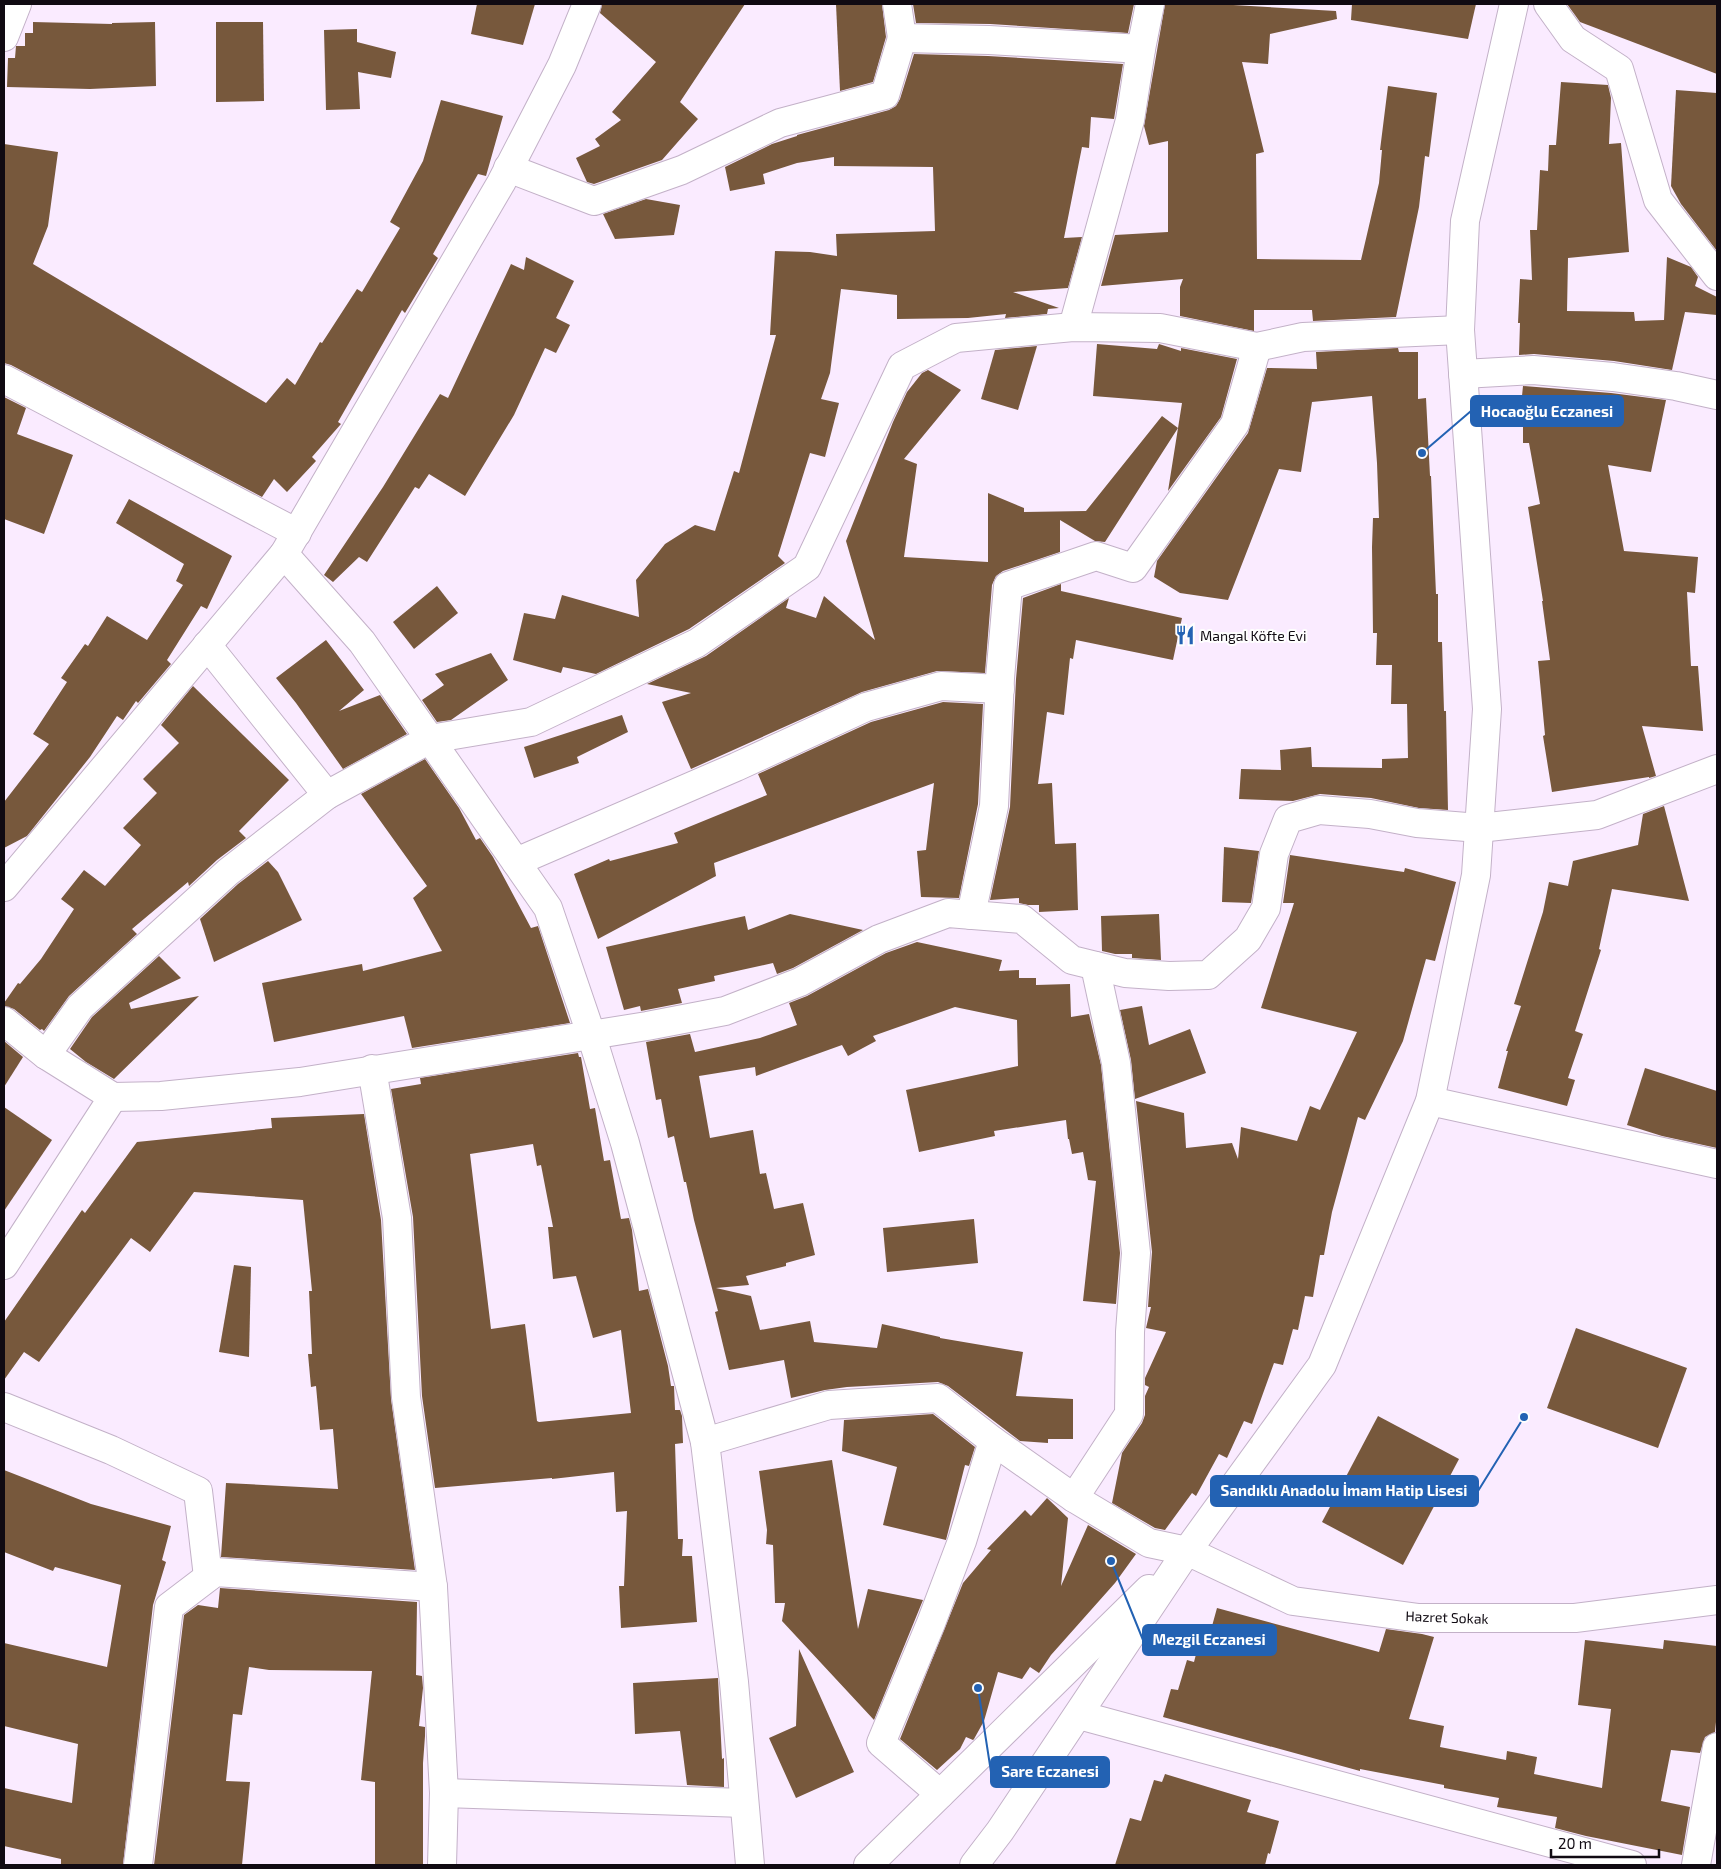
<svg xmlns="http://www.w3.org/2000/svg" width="1721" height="1869" font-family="'Exo 2',sans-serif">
<rect width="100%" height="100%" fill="#faebff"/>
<!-- building -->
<g fill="#77583c" fill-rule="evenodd">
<path d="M477 4H535L523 45 471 34Z"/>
<path d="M602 4H745L680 102 698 119 662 160 594 184 587 182 576 158 600 146 595 139 621 120 612 112 656 62 600 13Z"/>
<path d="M836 4H882L886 37 873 82 840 91Z"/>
<path d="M913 4H1134L1128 33 990 24 916 23Z"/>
<path d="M1165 4H1216L1336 11 1337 19 1270 34 1268 64 1242 62 1264 152 1256 154 1257 259 1361 260 1379 183 1382 150H1380L1388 86 1437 93 1429 157 1425 156 1419 207 1396 317 1313 321 1312 310H1254V331L1180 316V287L1183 279 1101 286 1115 235 1168 232V141L1149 145 1144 126Z"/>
<path d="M1352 4H1476L1468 39 1351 20Z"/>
<path d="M1567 4H1717V74L1580 22Z"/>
<path d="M33 22 112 24V23L155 22 156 86 90 89 7 87 8 58H15L16 46H25V33H33Z"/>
<path d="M216 22H263L264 101 216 102Z"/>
<path d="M357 29V42L396 52 391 78 358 72 360 109 326 110 324 30Z"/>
<path d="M914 54 988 56 1123 64 1114 119 1091 117 1089 148 1082 147 1064 238 1082 237 1068 288 1013 292 1059 308 1048 309 1047 314 1005 318 1006 314 968 318 897 319V295L841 289 830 373 821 399 839 403 825 457 810 453 778 556 785 563 689 629 596 674 563 667 561 673 513 660 524 613 555 619 562 595 639 617 636 580 665 544 695 525 715 531 734 471 739 473 776 335H770L775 251 810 252 837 256 836 234 935 231 933 167 834 166V157L797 163 763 174 765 184 730 191 725 167 772 144 797 136V135L889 110 896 106 900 99Z"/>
<path d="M1561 82 1608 85 1611 98 1609 144 1621 143 1629 252 1568 258 1567 311 1634 312 1635 321 1664 320 1667 257 1691 267 1698 277 1695 286 1717 297V315L1685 312 1672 370 1614 361 1534 354 1519 355 1520 323H1518L1520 279 1532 280 1530 230H1537L1540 170 1548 171 1549 145H1556Z"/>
<path d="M1676 90 1717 93V251L1681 204 1671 186Z"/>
<path d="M441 100 503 116 486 176 478 174 433 254 438 258 405 313 402 310 338 422 341 424 312 457 316 461 287 492 274 479 262 497 11 365 4 363V144L58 152 48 226 33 264 266 403 287 378 295 385 320 342 322 343 357 289 362 292 400 228 390 222 423 161Z"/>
<path d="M646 199 680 205 674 235 615 239 603 214Z"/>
<path d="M526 257 574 281 556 318 570 325 556 353 545 348 514 415 465 496 429 474 419 489 415 487 367 562 359 557 333 582 324 575 383 487 440 394 448 398 511 264 524 270Z"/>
<path d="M1097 344 1157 349 1159 344 1181 351V348L1237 359 1221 417 1168 491 1182 403 1093 396Z"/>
<path d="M1037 346 1018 410 981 399 995 350Z"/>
<path d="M1398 348 1399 352H1418V399L1426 398 1430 476H1431L1436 594H1438V642H1442L1444 711H1446L1448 810 1419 808 1371 798 1320 794 1293 801 1239 799 1241 769 1281 770 1280 750 1311 747 1312 767 1382 768V759L1408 758 1407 704H1391L1392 665H1376L1377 633H1373L1372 547 1373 518H1379L1377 463 1372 396 1312 402 1301 472 1279 469 1228 600 1180 593 1154 577 1157 561 1248 433 1267 368 1317 369 1316 352Z"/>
<path d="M928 370 961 390 904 459 917 464 904 557 988 562V493L1024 508V512L1086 511 1162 416 1178 428 1105 542 1095 541 1060 520V552L1003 571 996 576 992 585 985 673 937 671 862 692 691 769 662 702 691 693 647 684 706 656 789 598 786 608 816 618 824 596 875 640 846 541 893 422 907 392 922 373Z"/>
<path d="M1523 386 1611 393 1666 400 1651 472 1608 465 1624 551 1698 557 1695 593 1687 592 1691 666H1698L1703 731 1642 726 1656 776 1649 778V777L1552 792 1543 736 1545 735 1538 661 1550 660 1542 601H1543L1528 507 1540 504 1529 443H1523V416H1520Z"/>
<path d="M4 397 26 408 17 434 73 455 44 534 4 519Z"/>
<path d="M129 499 232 556 207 609 201 606 167 660 171 664 138 703 136 701 123 720 117 716 90 757 27 836 4 848V802L49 744 33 734 67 682 61 678 85 644 88 646 107 616 147 640 183 585 176 581 184 564 116 523Z"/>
<path d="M1061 584V591L1182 618 1173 660 1076 640 1073 659 1070 658 1064 715 1047 712 1038 784 1052 783 1055 844 1076 843 1078 910 1039 912V905H1028L1019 903V898L990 900 1010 807 1016 679 1023 598Z"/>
<path d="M437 586 458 613 414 649 393 622Z"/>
<path d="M326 640 364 690 339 711 380 695 407 734 343 769 296 703 276 678Z"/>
<path d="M491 653 508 680 451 720 437 722 422 700 444 685 435 674Z"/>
<path d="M193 686 289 780 239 831 246 838 217 860 189 886 188 882 132 929 137 934 69 996 44 1031 42 1029 40 1030 14 1009 4 1006V1003L18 983 20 984 41 959 74 909 61 899 84 870 105 886 141 845 123 828 157 793 143 779 179 743 161 725Z"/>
<path d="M943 702 983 704 978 804 959 898 921 897 917 851 926 850 934 783 714 863 716 876 598 939 574 874 609 859 610 861 678 843 674 833 767 795 758 774 871 722Z"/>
<path d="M622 715 628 732 577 757 579 763 534 778 524 747Z"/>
<path d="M425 759 459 808 476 840 480 838 493 857 531 928 538 926 570 1023 412 1048 404 1016 274 1042 262 983 362 964 363 971 442 951 413 898 427 886 361 794Z"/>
<path d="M1664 806 1689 901 1612 889 1599 949 1601 950 1575 1031 1583 1034 1568 1078 1575 1080 1567 1106 1498 1088 1508 1051H1506L1521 1006 1514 1004 1543 912 1549 882 1568 886 1573 861 1638 845 1643 814Z"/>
<path d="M1224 847 1259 851 1251 903 1222 902Z"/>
<path d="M1290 855 1404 872 1405 868 1456 882 1435 961 1426 959 1403 1041 1365 1120 1358 1117 1332 1212 1324 1255H1320L1313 1297 1305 1296 1298 1330 1293 1329 1283 1365 1274 1363 1252 1424 1244 1421 1227 1458 1219 1454 1196 1496 1192 1493 1165 1530 1155 1528 1112 1503 1122 1453 1142 1423 1145 1415V1396L1149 1387 1145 1385V1378L1166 1332 1146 1328 1151 1307H1148L1152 1252 1136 1101 1184 1113 1186 1148 1232 1143 1238 1159 1241 1127 1297 1141 1310 1106 1320 1110 1357 1032 1261 1008 1294 903H1283Z"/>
<path d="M268 861 278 872 302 920 214 962 200 919 238 884Z"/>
<path d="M790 914 863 930 793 968 777 974 773 963 714 976 715 981 678 989 682 1003 641 1011 640 1006 624 1010 606 947 745 916 748 930Z"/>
<path d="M1159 914 1161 960 1132 958V954H1115L1102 951 1101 916Z"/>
<path d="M917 942 1002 960 999 971 1019 970V978H1036V985L1070 984 1071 1017 1089 1014 1101 1065 1120 1253 1116 1304 1083 1301 1096 1181 1088 1180 1083 1152 1072 1154 1069 1139H1068L1066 1120 994 1131 995 1136 919 1152 906 1090 1018 1066 1017 1020 955 1007 873 1036 876 1041 848 1056 842 1045 756 1076 755 1067 699 1076 710 1138 753 1130 760 1174 766 1173 774 1209 803 1203 815 1255 786 1263V1266L746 1276 749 1285 716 1288 751 1296 760 1330 810 1321 814 1342 877 1348 882 1324 940 1337V1338L1023 1352 1016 1396 1073 1399V1439H1048V1443L1020 1441 948 1386 938 1382 847 1387 825 1390 791 1398 784 1360 729 1370 715 1312 718 1311 694 1220 686 1182H684L674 1136 668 1138 661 1099 656 1100 646 1042 690 1034 695 1052 760 1038 797 1025 789 1003 807 996 886 953Z"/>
<path d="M159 956 181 978 129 1003 131 1009 199 996 114 1079 86 1062 70 1049 92 1017Z"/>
<path d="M1142 1006 1149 1045 1190 1029 1206 1073 1135 1099 1131 1060 1120 1010Z"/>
<path d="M4 1041 23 1057 4 1087Z"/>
<path d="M578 1053 579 1057H581L590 1109 595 1108 604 1161 610 1160 621 1219 629 1218 632 1230 639 1291 648 1289 668 1366 671 1386H674L675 1410H680L682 1416 683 1443 675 1444 678 1539H683L682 1556H692L697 1622 621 1628 619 1586H624L627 1511 616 1512 614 1472 552 1479V1478L435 1488 422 1396 413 1217 391 1089 421 1084 420 1078ZM533 1144 537 1166 541 1165 553 1227H548L553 1279 576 1276 593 1338 621 1330 631 1413 539 1422 537 1421 525 1324 491 1329 470 1154Z"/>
<path d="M1645 1068 1717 1091V1148L1662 1136 1627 1125Z"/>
<path d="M4 1107 52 1140 4 1211Z"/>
<path d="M364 1114 381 1220 391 1399 415 1570 221 1557 226 1483 338 1489 333 1429 320 1430 316 1386 311 1387 308 1354H312L309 1291H312L303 1200 194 1192 150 1252 131 1238 39 1362 24 1352 4 1380V1322L82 1210 85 1213 137 1142 272 1128 271 1118Z"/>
<path d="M974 1219 978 1263 887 1272 883 1228Z"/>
<path d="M234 1265 251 1267 249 1357 219 1352Z"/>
<path d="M1576 1328 1687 1368 1658 1448 1547 1408Z"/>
<path d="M933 1414 975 1447 969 1466 965 1465 946 1540 883 1525 897 1467 842 1451 844 1420Z"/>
<path d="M1378 1416 1459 1459 1403 1565 1322 1522Z"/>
<path d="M832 1460 858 1629 868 1589 923 1600 874 1720 782 1621 785 1603H775L773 1545 766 1544 767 1530 759 1471Z"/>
<path d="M4 1470 91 1504 171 1526 162 1560 166 1562 153 1605 123 1865H61V1859L4 1846V1788L72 1803 78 1744 4 1726V1643L107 1667 121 1585 55 1567 53 1571 4 1552Z"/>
<path d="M1047 1498 1068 1518 1061 1586 1088 1525 1136 1554 1115 1583 1051 1655 1039 1673 1030 1667 1022 1679 998 1672 984 1721 974 1739 973 1740 966 1737 960 1749 937 1770 900 1739 963 1583 991 1550 987 1549 1025 1510 1031 1516Z"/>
<path d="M220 1588 417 1602 416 1675 422 1676 423 1688 419 1726 425 1727V1736L423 1763V1865H375V1782L361 1780 372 1671 269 1670 249 1667 242 1715 233 1714 226 1781 250 1782 242 1865H154L184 1615 198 1605 218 1608Z"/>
<path d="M1217 1608 1379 1652 1386 1629 1422 1634 1434 1637 1409 1719 1444 1726 1440 1747 1506 1760 1507 1751 1537 1757 1534 1774 1602 1788 1611 1709 1578 1705 1585 1640 1663 1649 1664 1640 1717 1646V1712L1715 1732 1705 1737 1700 1753 1671 1750 1661 1801 1690 1807 1682 1855 1586 1836 1555 1828 1557 1817 1497 1807 1499 1798 1444 1788V1785L1360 1769V1771L1163 1717 1171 1689 1178 1690 1187 1660 1194 1662 1201 1635 1209 1637Z"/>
<path d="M799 1649 854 1772 796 1798 769 1738 796 1726Z"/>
<path d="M718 1678 722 1759 724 1758V1787L687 1785 680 1731 635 1734 633 1683Z"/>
<path d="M1165 1774 1251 1800 1247 1812 1279 1821 1270 1854 1268 1853 1265 1865H1115L1130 1818 1141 1821 1154 1780 1162 1782Z"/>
</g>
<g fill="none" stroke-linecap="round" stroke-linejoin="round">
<defs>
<g id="minor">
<path d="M897 4 902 38"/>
<path d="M1548 4 1573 39 1619 69 1658 200 1717 276"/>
<path d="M4 37 17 4"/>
<path d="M508 168 594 201 682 170 780 123 885 95 902 38 989 40 1141 49 1150 4"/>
<path d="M1073 327 1130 120 1141 49"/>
<path d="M1463 374 1533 370 1613 377 1676 386 1717 395"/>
<path d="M4 379 297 533"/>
<path d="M284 554 362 642 548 908 591 1034 625 1143 705 1442 734 1682 750 1865"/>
<path d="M207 645 327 795"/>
<path d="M516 862 736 767 866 707 941 686 1000 689"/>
<path d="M4 887 284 554 501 183 562 65 587 4"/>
<path d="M971 915 994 806 1000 678 1008 586 1096 556 1133 568 1235 424 1257 347"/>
<path d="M4 1021 46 1055 113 1097 161 1096 300 1082 647 1026 725 1011 800 982 879 939 948 913 1022 919 1072 960 1125 973 1169 976 1208 975 1248 939 1266 908 1274 854 1288 819 1319 810 1370 814 1417 823 1479 828 1597 815 1717 769"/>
<path d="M46 1055 80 1007 228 872 327 795 430 739 531 722 697 643 807 567 902 366 956 338 1073 327 1160 328 1257 347 1303 337 1460 330"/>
<path d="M372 1069 397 1218 406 1397 433 1587 444 1793 442 1865"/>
<path d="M1430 1101 1717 1164"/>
<path d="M4 1265 113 1097"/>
<path d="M4 1407 111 1450 198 1491 208 1577"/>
<path d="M705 1442 829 1405 938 1398 993 1441 1074 1498 1149 1543 1187 1551 1293 1601 1419 1618H1575L1717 1600"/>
<path d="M1074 1498 1129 1414 1130 1332 1136 1253 1116 1063 1095 966"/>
<path d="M1079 1715 1632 1865"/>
<path d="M444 1793 744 1803"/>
<path d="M940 1794 881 1743 931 1623 962 1541 993 1441"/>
<path d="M138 1865 169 1607 215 1572 433 1587"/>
<path d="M868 1865 1149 1589"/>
<path d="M974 1865 1000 1831 1187 1551 1322 1365 1430 1101 1476 875 1487 709 1460 330 1465 221 1514 4"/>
<path d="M1696 1865 1717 1747"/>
</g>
</defs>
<!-- minor casing -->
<use href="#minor" stroke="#c3b1c8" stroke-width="30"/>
<!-- minor -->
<use href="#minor" stroke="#fff" stroke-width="28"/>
</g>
<!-- icons -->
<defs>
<symbol id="restaurant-bare" viewBox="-9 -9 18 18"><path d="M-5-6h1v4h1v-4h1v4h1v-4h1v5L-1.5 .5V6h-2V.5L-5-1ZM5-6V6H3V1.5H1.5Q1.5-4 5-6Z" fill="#2362b3" stroke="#fefefe" stroke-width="2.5" paint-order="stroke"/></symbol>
</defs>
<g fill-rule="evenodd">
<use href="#restaurant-bare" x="1171" y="621" width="28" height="28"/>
</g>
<g text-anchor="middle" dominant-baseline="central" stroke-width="4" stroke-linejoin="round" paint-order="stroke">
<!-- poi labels -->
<g font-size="14" fill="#100a12" stroke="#fefefe" text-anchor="start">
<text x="1200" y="635">Mangal Köfte Evi</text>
</g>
<!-- street labels -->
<g font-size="14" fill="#100a12" stroke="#fefefe">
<text transform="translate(1447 1617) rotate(2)">Hazret Sokak</text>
</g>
</g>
<!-- callouts -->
<path fill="none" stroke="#2362b3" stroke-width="2" d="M1422 453L1471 411M1524 1417L1478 1491M1111 1561L1143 1640M978 1688L991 1772"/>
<g fill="#2362b3" stroke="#fefefe" stroke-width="2">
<circle cx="1422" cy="453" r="5"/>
<circle cx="1524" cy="1417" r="5"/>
<circle cx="1111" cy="1561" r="5"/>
<circle cx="978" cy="1688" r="5"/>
</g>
<g fill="#2362b3" stroke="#2362b3" stroke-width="2">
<rect x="1471" y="396" width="152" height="30" rx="5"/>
<rect x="1211" y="1476" width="267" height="30" rx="5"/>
<rect x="1143" y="1625" width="133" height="30" rx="5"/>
<rect x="991" y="1757" width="118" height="30" rx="5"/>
</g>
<g font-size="15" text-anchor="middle" font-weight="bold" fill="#fff">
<text x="1547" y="417">Hocaoğlu Eczanesi</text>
<text x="1344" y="1496">Sandıklı Anadolu İmam Hatip Lisesi</text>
<text x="1209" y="1645">Mezgil Eczanesi</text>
<text x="1050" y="1777">Sare Eczanesi</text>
</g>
<!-- border -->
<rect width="1721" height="1869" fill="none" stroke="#100a12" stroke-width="10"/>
<!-- scale -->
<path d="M1551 1849v8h108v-8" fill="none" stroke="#100a12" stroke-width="2.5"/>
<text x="1558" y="1849" font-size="15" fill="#100a12" stroke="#fefefe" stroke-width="4" paint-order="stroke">20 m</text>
</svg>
